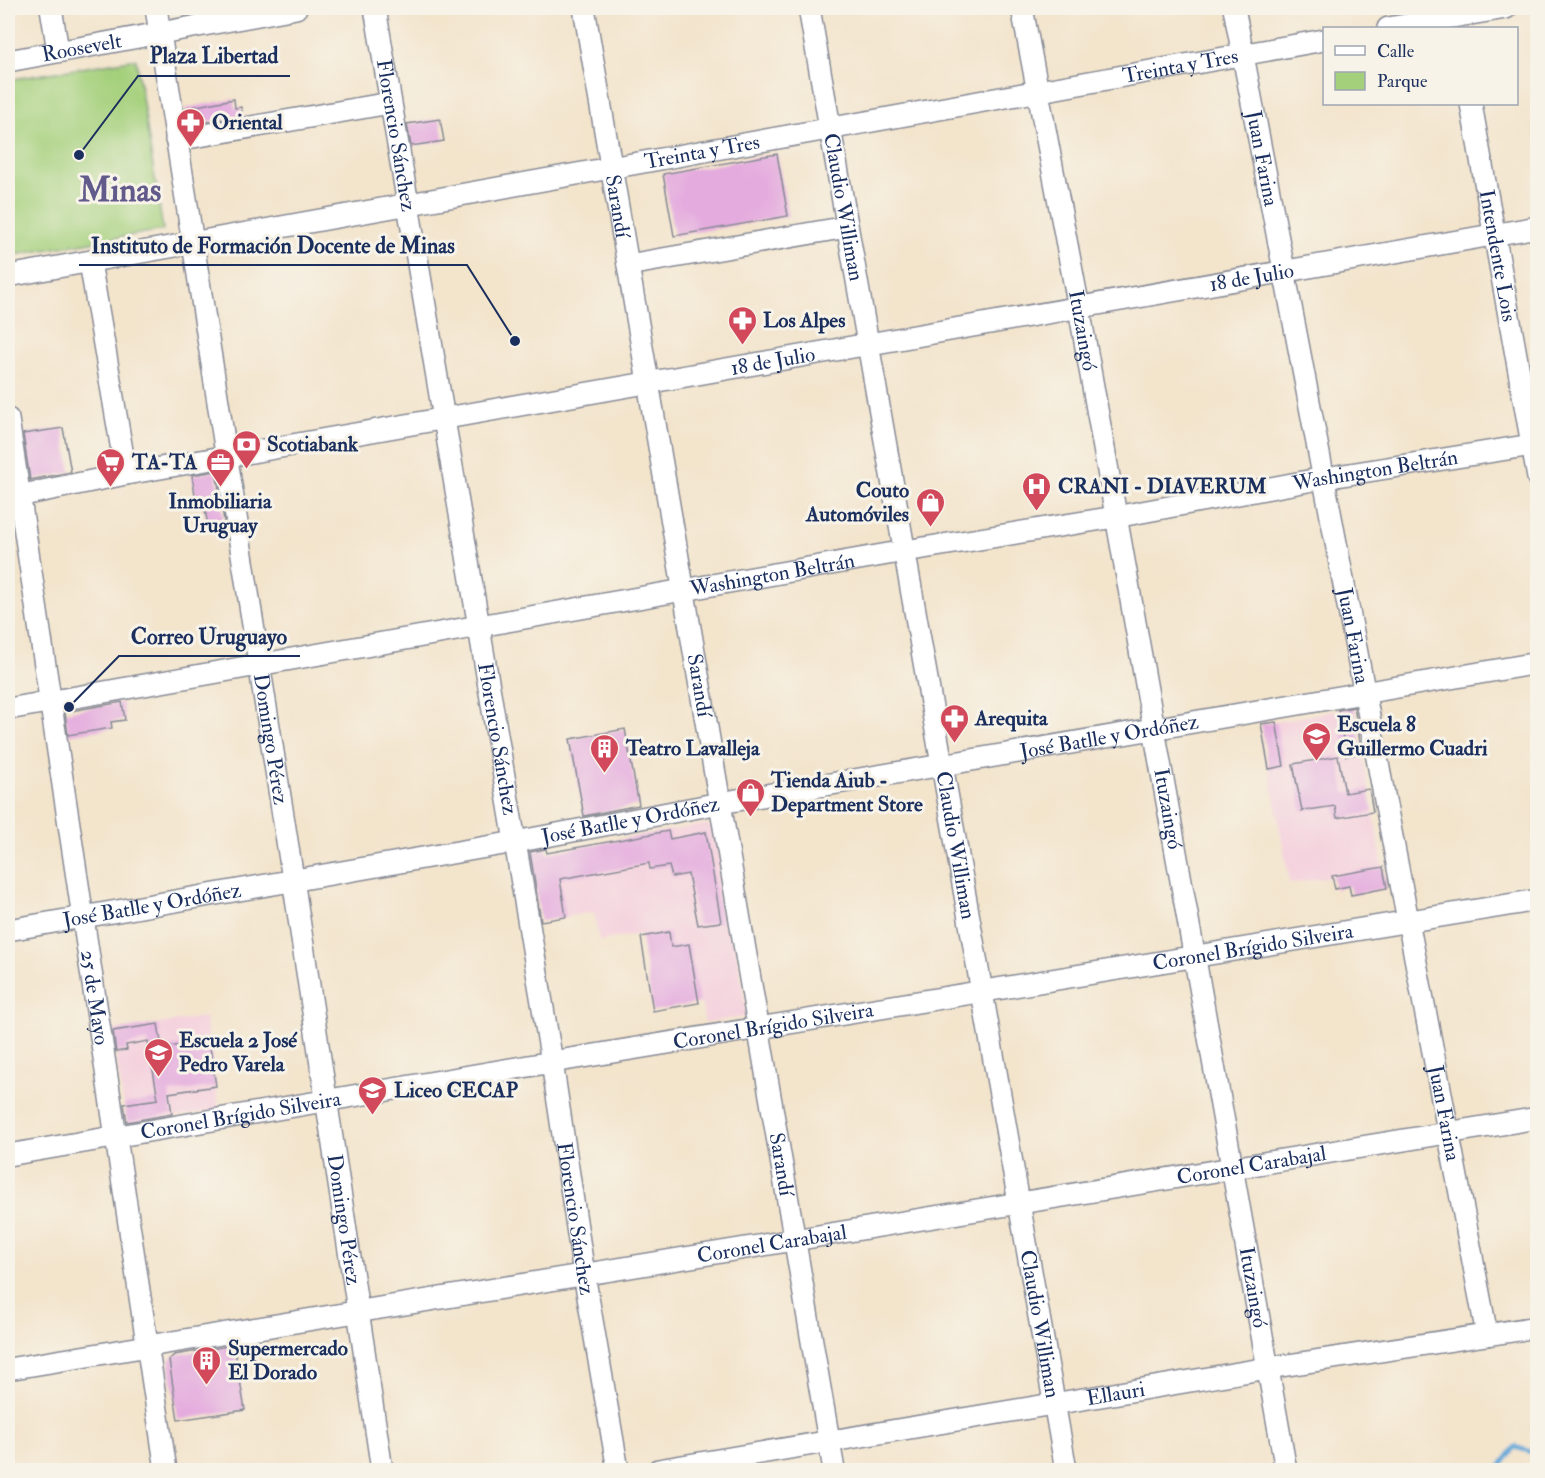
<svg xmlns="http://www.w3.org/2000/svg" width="1545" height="1478" font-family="'IM FELL Double Pica',serif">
<rect width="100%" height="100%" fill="#f7f3e8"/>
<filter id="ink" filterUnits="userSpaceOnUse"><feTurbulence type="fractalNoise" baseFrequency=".0167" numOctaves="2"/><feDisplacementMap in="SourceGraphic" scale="12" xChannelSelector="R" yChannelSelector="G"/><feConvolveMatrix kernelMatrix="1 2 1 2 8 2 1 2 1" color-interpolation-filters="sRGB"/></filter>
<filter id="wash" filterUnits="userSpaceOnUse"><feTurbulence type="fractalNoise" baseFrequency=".008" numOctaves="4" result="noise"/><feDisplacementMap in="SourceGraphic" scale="24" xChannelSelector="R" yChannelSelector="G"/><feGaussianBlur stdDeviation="1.35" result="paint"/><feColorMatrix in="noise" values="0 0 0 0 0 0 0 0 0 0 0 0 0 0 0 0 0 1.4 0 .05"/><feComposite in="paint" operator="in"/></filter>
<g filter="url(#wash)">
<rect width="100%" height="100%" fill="#f3e4cc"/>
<!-- built -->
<g fill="#f4cfdd">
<path d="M1354 707 1383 867 1290 884 1261 725Z"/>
<path d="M707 824 717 830 747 1016 705 1023 701 1003 653 1011 640 934 599 941 594 912 541 921 529 854 532 850 546 848 547 853Z"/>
<path d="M205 1017 219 1110 127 1125 112 1031Z"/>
</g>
<!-- green -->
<path fill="#a4d07c" stroke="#60806d" stroke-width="1.5" d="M136 59 163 230 8 256V80Z"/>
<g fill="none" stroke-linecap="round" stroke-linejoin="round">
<!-- stream -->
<path stroke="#66a9da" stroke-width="4.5" d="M1498 1470 1515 1447 1538 1454"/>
</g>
<g id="blocks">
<!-- building -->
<g fill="#e4abde">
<path d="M234 99 235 108 241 107 243 116 187 125 186 108Z"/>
<path d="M440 119 444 141 411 146 407 124Z"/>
<path d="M777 154 788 216 674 236 663 174Z"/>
<path d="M63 428 71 472 30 480 23 434Z"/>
<path d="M216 471 225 527 209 530 203 500 196 501 192 475Z"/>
<path d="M122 702 125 720 111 722 112 728 68 735 65 712Z"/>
<path d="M1354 707 1362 753 1346 756 1338 710Z"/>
<path d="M1276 722 1284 766 1269 769 1261 724Z"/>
<path d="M625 729 639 805 584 816 570 739Z"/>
<path d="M1338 756 1345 793 1369 789 1373 812 1337 818 1335 806 1302 811 1293 764Z"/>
<path d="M668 831 670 839 706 832 721 922 698 925 688 874 672 877 669 866 650 869 649 863 560 879 566 917 541 921 530 852 546 849 547 853Z"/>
<path d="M1383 867 1387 888 1351 895 1349 886 1335 889 1332 876Z"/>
<path d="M669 932 671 947 689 944 699 1003 653 1011 641 937Z"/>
<path d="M158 1024 162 1048 209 1041 216 1086 169 1093 172 1114 127 1122 124 1104 158 1099 148 1041 126 1045 127 1050 116 1052 113 1031Z"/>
<path d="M234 1345 245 1410 178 1420 169 1360 174 1355Z"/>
</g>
</g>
</g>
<g filter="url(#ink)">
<use href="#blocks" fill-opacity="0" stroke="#878a95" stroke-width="1.5"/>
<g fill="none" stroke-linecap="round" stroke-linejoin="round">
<defs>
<g id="minor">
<path d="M51 8 58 51"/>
<path id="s1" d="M156 8 293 879 382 1470"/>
<path id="s2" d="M375 8 552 1062 584 1274 618 1470"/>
<path id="s3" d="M584 8 834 1470"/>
<path id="s4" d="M809 8 1066 1470"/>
<path id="s5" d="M1022 8 1079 308 1286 1470"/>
<path id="s6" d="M1234 8 1487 1335"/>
<path d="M1388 28 1506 8"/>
<path id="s7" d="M8 61 296 8"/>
<path id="s8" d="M1471 104 1538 478"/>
<path d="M176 140 390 103"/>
<path d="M90 262 126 474"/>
<path d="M628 265 847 227"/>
<path id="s9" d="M8 276 1324 40"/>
<path id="s10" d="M8 419 166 1470"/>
<path id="s11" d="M8 498 126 474 1538 227"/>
<path id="s12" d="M8 709 905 551 1115 517 1324 478 1538 444"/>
<path id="s13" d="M8 930 515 842 720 803 1538 663"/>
<path id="s14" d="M8 1155 552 1062 1538 900"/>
<path id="s15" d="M8 1369 1538 1118"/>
<path id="s16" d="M658 1470 1268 1368 1538 1327"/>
</g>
</defs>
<!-- minor casing -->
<use href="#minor" stroke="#878a95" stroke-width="24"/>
<!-- minor -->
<use href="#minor" stroke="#fff" stroke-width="21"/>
</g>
</g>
<!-- icons -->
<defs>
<symbol id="pharmacy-pin" viewBox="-11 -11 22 30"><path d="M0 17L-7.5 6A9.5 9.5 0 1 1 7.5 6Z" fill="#d1495b" stroke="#f7f3e8"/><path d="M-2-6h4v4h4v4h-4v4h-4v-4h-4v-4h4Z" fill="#fff"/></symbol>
<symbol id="bank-pin" viewBox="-11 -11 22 30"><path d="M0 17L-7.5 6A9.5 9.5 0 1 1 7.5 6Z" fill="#d1495b" stroke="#f7f3e8"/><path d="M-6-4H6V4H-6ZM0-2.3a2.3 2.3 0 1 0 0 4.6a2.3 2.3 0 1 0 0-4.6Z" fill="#fff"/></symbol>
<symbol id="supermarket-pin" viewBox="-11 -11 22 30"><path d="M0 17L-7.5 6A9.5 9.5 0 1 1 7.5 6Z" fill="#d1495b" stroke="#f7f3e8"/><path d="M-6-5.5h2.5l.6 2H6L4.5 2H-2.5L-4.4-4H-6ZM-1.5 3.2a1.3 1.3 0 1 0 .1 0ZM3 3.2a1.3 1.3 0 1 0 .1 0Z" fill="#fff"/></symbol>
<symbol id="office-pin" viewBox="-11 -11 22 30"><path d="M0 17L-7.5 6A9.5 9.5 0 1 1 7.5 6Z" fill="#d1495b" stroke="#f7f3e8"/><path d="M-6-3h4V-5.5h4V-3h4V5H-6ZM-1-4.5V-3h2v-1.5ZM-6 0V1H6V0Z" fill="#fff"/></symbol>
<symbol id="hospital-pin" viewBox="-11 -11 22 30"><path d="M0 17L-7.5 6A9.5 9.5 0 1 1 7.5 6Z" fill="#d1495b" stroke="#f7f3e8"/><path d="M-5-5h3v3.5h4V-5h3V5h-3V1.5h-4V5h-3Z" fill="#fff"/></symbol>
<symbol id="shop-pin" viewBox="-11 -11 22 30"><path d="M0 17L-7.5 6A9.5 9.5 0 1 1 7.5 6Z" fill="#d1495b" stroke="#f7f3e8"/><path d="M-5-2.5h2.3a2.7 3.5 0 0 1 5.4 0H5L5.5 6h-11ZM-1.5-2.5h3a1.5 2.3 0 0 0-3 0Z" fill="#fff"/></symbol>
<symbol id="school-pin" viewBox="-11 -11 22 30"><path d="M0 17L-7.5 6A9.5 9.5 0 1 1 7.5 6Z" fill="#d1495b" stroke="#f7f3e8"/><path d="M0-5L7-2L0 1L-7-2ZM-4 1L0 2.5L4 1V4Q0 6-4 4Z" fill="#fff"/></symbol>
<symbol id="building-pin" viewBox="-11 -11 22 30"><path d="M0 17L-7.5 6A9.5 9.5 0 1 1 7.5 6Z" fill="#d1495b" stroke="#f7f3e8"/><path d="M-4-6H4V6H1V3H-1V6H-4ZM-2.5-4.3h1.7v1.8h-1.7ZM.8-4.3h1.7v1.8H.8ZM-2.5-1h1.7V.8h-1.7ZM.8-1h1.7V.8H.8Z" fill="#fff"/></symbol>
</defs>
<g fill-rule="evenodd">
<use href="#pharmacy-pin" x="174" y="106" width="33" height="45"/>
<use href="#pharmacy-pin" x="726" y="304" width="33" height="45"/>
<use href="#bank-pin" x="230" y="428" width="33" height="45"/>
<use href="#supermarket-pin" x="94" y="446" width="33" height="45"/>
<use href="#office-pin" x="204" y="446" width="33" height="45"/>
<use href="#hospital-pin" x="1020" y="470" width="33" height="45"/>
<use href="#shop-pin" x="914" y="486" width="33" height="45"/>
<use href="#pharmacy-pin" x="938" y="702" width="33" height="45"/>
<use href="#school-pin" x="1300" y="720" width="33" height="45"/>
<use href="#building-pin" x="588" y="732" width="33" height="45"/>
<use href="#shop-pin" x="734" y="776" width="33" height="45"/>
<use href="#school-pin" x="142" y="1036" width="33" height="45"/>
<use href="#school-pin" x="356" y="1074" width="33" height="45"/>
<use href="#building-pin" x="190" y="1344" width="33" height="45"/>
</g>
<g text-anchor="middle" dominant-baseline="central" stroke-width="6" stroke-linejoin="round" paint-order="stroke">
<!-- street labels -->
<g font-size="21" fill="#1b2f5e" stroke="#f7f3e8">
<text stroke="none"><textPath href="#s7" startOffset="75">Roosevelt</textPath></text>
<text stroke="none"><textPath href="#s9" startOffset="1191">Treinta y Tres</textPath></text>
<text stroke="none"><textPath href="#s2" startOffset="129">Florencio Sánchez</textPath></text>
<text stroke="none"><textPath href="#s9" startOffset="705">Treinta y Tres</textPath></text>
<text stroke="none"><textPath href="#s6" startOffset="153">Juan Farina</textPath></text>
<text stroke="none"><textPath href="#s3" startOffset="201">Sarandí</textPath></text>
<text stroke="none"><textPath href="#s4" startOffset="202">Claudio Williman</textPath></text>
<text stroke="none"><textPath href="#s8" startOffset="154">Intendente Lois</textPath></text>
<text stroke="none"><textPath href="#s11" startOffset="1263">18 de Julio</textPath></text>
<text stroke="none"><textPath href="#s5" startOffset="328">Ituzaingó</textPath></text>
<text stroke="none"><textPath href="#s11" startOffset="777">18 de Julio</textPath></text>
<text stroke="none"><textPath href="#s12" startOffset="1388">Washington Beltrán</textPath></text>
<text stroke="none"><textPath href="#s12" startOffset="776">Washington Beltrán</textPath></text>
<text stroke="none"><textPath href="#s6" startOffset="639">Juan Farina</textPath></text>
<text stroke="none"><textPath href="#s3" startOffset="687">Sarandí</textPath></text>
<text stroke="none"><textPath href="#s13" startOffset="1118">José Batlle y Ordóñez</textPath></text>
<text stroke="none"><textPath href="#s1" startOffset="740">Domingo Pérez</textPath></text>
<text stroke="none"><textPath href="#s2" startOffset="741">Florencio Sánchez</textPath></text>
<text stroke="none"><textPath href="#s5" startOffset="814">Ituzaingó</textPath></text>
<text stroke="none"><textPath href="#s13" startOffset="632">José Batlle y Ordóñez</textPath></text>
<text stroke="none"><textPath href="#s4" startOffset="850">Claudio Williman</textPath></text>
<text stroke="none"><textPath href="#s13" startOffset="146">José Batlle y Ordóñez</textPath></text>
<text stroke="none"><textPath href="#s14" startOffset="1262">Coronel Brígido Silveira</textPath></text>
<text stroke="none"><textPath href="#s10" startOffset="585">25 de Mayo</textPath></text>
<text stroke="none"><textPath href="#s14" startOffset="776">Coronel Brígido Silveira</textPath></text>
<text stroke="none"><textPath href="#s6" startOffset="1125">Juan Farina</textPath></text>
<text stroke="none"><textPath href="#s14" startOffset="236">Coronel Brígido Silveira</textPath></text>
<text stroke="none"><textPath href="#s3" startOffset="1173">Sarandí</textPath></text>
<text stroke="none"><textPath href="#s15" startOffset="1260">Coronel Carabajal</textPath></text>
<text stroke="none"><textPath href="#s2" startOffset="1227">Florencio Sánchez</textPath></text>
<text stroke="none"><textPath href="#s1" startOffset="1226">Domingo Pérez</textPath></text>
<text stroke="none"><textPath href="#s15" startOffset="774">Coronel Carabajal</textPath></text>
<text stroke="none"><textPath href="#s5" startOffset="1300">Ituzaingó</textPath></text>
<text stroke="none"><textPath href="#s4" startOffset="1336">Claudio Williman</textPath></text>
<text stroke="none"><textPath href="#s16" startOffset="464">Ellauri</textPath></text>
</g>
<!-- poi labels -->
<g font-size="21" font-weight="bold" fill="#1b2f5e" stroke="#f7f3e8" text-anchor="start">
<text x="212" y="122">Oriental</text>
<text x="763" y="320">Los Alpes</text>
<text x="267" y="444">Scotiabank</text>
<text x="132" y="462">TA-TA</text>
<text x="1058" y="486">CRANI - DIAVERUM</text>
<text x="909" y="490" text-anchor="end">Couto<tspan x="909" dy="24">Automóviles</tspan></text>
<text x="220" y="501" text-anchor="middle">Inmobiliaria<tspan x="220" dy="24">Uruguay</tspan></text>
<text x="975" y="718">Arequita</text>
<text x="1337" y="724">Escuela 8<tspan x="1337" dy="24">Guillermo Cuadri</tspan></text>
<text x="626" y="748">Teatro Lavalleja</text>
<text x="771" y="780">Tienda Aiub -<tspan x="771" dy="24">Department Store</tspan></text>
<text x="179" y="1040">Escuela 2 José<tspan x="179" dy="24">Pedro Varela</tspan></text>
<text x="394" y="1090">Liceo CECAP</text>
<text x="228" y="1348">Supermercado<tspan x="228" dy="24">El Dorado</tspan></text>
</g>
<!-- town labels -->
<g font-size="33" font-weight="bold" fill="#615a8b" stroke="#f7f3e8">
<text x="120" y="190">Minas</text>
</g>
</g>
<!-- callouts -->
<path fill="none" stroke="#1b2f5e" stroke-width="2" d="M79 155L138 76H290M515 341L467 265H79M69 707L119 656H300"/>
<g fill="#1b2f5e" stroke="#f7f3e8" stroke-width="2">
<circle cx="79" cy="155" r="6"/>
<circle cx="515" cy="341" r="6"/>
<circle cx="69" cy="707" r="6"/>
</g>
<g font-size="22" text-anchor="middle" font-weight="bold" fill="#1b2f5e" stroke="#f7f3e8" stroke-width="6" stroke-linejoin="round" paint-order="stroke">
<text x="214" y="63">Plaza Libertad</text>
<text x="273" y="253">Instituto de Formación Docente de Minas</text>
<text x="209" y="644">Correo Uruguayo</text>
</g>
<!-- margin -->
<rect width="1545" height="1478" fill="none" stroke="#f7f3e8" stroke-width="30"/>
<!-- legend -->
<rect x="1323" y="27" width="195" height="78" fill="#f7f3e8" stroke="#9fa5b1" stroke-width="1.5"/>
<rect x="1335" y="46" width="30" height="9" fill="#ffffff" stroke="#9fa5b1" stroke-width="1.5"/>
<text x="1377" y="57" font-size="18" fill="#1b2f5e">Calle</text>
<rect x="1335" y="72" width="30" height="18" fill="#a4d07c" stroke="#9fa5b1" stroke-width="1.5"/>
<text x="1377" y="87" font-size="18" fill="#1b2f5e">Parque</text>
</svg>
